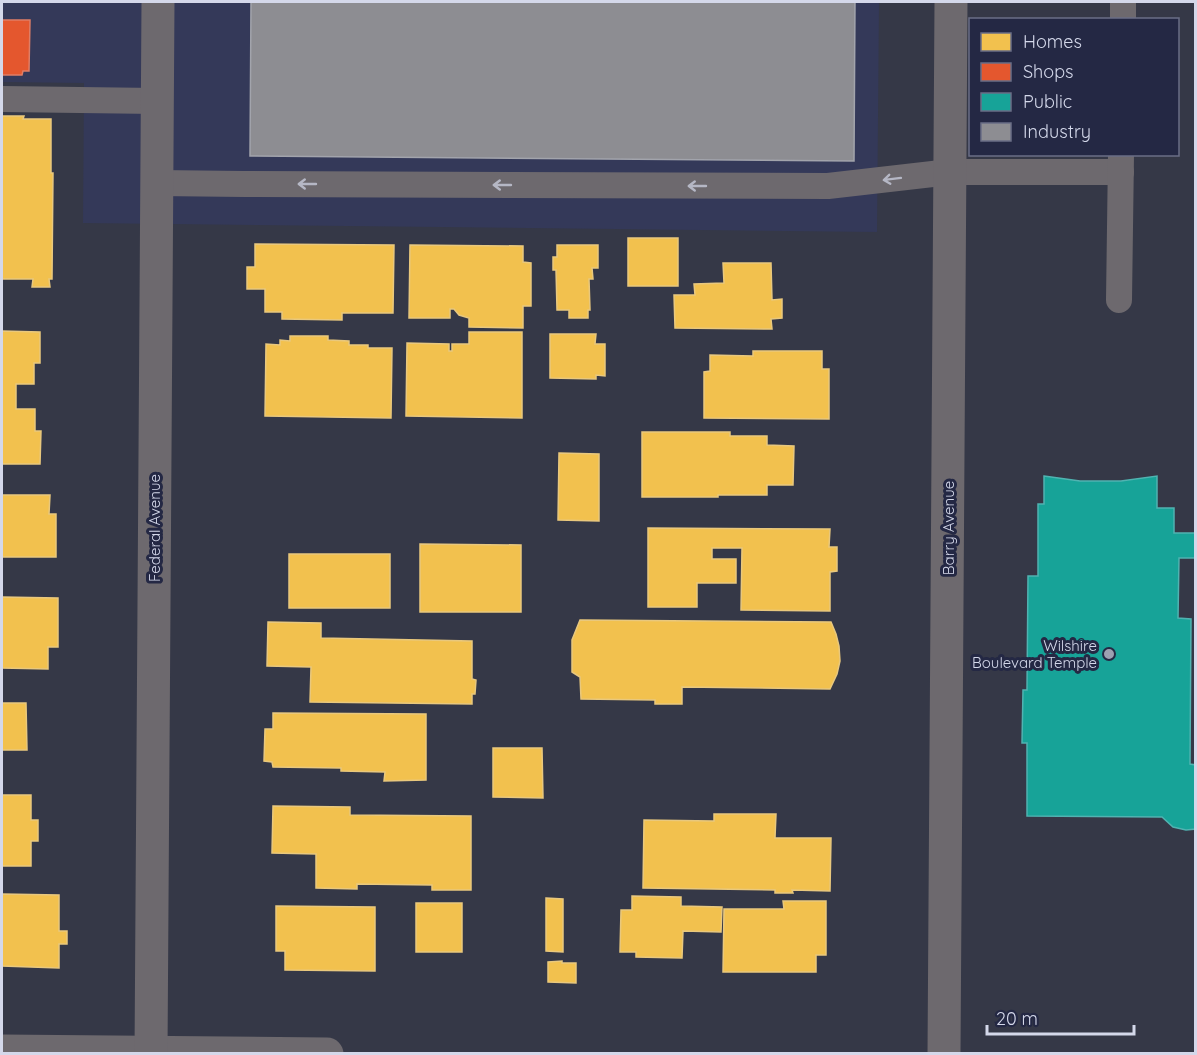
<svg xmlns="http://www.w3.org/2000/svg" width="1197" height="1055" font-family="Quicksand,sans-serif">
<rect width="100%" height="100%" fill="#353847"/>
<!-- built -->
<path fill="#343959" d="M2 2H879L877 232 83 223 84 83 2 82Z"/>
<!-- homes -->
<g fill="#f2c14e" stroke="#e9c87d" stroke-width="1.5">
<path d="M2 116H24L23 119H51V173H53L52 279H49L50 287H32L33 279H2Z"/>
<rect x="628" y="238" width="50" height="48"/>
<path d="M255 244 394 245 393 313H342V320L282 319V312H265V289H247V267H255Z"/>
<path d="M410 245 523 246V262L531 263V306H523V328L469 327V318L459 315 454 309H450V318H409Z"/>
<path d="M557 245H598V268H592L593 279H589L590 310H588V318H569V310H557L556 270H553V257H557Z"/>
<path d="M723 263H771L772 300 782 299V318L771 319 772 329 675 328 674 295H695L694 284 724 283Z"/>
<path d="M2 331 40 332V363H34V384H16V409H35V431H41L40 464H2Z"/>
<path d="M469 332H522V418L406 416 407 343 449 344V351H452V344H469Z"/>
<path d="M550 334H596L595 344H605V376L596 375V379L550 378Z"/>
<path d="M290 336H328V340L349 341V345H368V348H392L391 418 265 416 266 344 280 345V340L290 341Z"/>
<path d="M753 351H822V369H829V419L704 418V372L710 371V355L753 356Z"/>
<path d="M642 432H730V436H767V445L794 446 793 485H767V495H718V497H642Z"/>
<path d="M559 453 599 454V521L558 520Z"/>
<path d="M2 495H50L49 514H56V557H2Z"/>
<path d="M648 528 830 529 829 547H837V571L830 572V611L741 610 742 548H712V559H736V583H697V607H648Z"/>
<path d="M420 544 521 545V612H420Z"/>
<rect x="289" y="554" width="101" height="54"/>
<path d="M2 597 58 598V647H48V669L2 668Z"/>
<path d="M580 620 831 622 836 634 839 646 840 661 837 674 830 689 682 687V704H655V700L581 699 580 677 572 672V640Z"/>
<path d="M268 622 321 623V638L472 641V679L476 680 475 694H472V704L310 702 311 667 267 666Z"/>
<path d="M2 703H26L27 750H2Z"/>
<path d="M273 713 426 714V780L384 781 385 772 341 771V768L273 767 272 762 264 761 265 729H273Z"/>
<path d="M493 748H542L543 798 493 797Z"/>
<path d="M2 795H31V820H38V841H31V866H2Z"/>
<path d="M273 806 350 807V815L471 816V890H432V885L357 884V889L316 888V854L272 853Z"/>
<path d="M714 814H776L775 838H831L830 891 792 890 793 893H775V890L643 888 644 820 714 821Z"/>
<path d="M2 894 59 895V931H67V944H59V968L2 966Z"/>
<path d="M632 896 681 897V906L722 907 721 932 683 931 682 958 636 957V952H620L621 910H632Z"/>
<path d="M546 898 563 899V952L546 951Z"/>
<path d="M783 901H826V955H816V972H723L724 909H784Z"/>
<rect x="416" y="903" width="46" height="49"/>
<path d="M276 906 375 907V971L285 970V951H276Z"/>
<path d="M562 961V963H576V983L548 982V962Z"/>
</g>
<!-- shops -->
<path fill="#e4572e" stroke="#df7e66" stroke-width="1.5" d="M2 20H30L29 71H23L22 75H2Z"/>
<!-- public -->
<path fill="#17a398" stroke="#50b3b1" stroke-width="1.5" d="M1044 476 1080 481H1121L1157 476V508H1174V533H1196V558H1179L1178 618 1191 619 1190 764 1196 765V829L1186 830 1173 827 1162 817 1027 816V743H1022L1023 690H1027L1028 576H1038V504H1044Z"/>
<!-- industry -->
<path fill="#8d8d92" stroke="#a2a4ac" stroke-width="1.5" d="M251 2H855L854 161 250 156Z"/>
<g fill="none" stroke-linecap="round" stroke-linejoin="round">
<!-- service -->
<g stroke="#6d696e" stroke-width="26">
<path d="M1123 20V2"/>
<path d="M2 99 157 101"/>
<path d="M157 183 244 184 828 186 950 172H1121"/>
<path d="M1119 300 1121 155"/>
</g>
<!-- minor -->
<g stroke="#6d696e" stroke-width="33">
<path d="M2 1051 327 1054"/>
<path d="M151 1054 158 2"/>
<path d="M944 1054 951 2"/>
</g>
</g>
<!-- one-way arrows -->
<defs><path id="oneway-shaft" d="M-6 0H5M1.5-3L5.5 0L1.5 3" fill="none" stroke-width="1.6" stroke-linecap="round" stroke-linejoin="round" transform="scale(1.5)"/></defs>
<g stroke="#b5b7c5">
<use href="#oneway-shaft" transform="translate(892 179) rotate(173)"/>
<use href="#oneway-shaft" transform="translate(307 184) rotate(-180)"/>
<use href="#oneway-shaft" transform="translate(502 185) rotate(-180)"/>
<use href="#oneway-shaft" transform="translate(697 186) rotate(-180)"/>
</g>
<!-- markers -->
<circle fill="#9ca0b1" stroke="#242844" stroke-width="2" cx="1109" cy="654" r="6"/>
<g text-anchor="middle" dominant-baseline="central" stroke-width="6" stroke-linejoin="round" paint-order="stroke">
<!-- street labels -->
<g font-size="15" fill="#d4d8ea" stroke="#242844">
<text transform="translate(154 528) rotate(-90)">Federal Avenue</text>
<text transform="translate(948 528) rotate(-90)">Barry Avenue</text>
</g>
<!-- poi labels -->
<g font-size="15" fill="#d4d8ea" stroke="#242844" text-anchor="end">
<text x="1097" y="645">Wilshire<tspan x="1097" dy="17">Boulevard Temple</tspan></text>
</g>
</g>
<!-- border -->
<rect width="1197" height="1055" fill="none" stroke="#d4d8ea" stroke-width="6"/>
<!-- legend -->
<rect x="969" y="18" width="210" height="138" fill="#242844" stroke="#6a6e86" stroke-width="1.5"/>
<rect x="981" y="33" width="30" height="18" fill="#f2c14e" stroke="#6a6e86" stroke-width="1.5"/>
<text x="1023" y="48" font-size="18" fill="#d4d8ea">Homes</text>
<rect x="981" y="63" width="30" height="18" fill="#e4572e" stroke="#6a6e86" stroke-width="1.5"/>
<text x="1023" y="78" font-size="18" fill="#d4d8ea">Shops</text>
<rect x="981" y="93" width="30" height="18" fill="#17a398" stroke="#6a6e86" stroke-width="1.5"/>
<text x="1023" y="108" font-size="18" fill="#d4d8ea">Public</text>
<rect x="981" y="123" width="30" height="18" fill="#8d8d92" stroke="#6a6e86" stroke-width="1.5"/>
<text x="1023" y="138" font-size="18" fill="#d4d8ea">Industry</text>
<!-- scale -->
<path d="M987 1025v9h147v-9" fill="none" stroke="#d4d8ea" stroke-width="3"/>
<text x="996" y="1025" font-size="18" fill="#d4d8ea" stroke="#242844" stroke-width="4.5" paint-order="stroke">20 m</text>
</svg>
